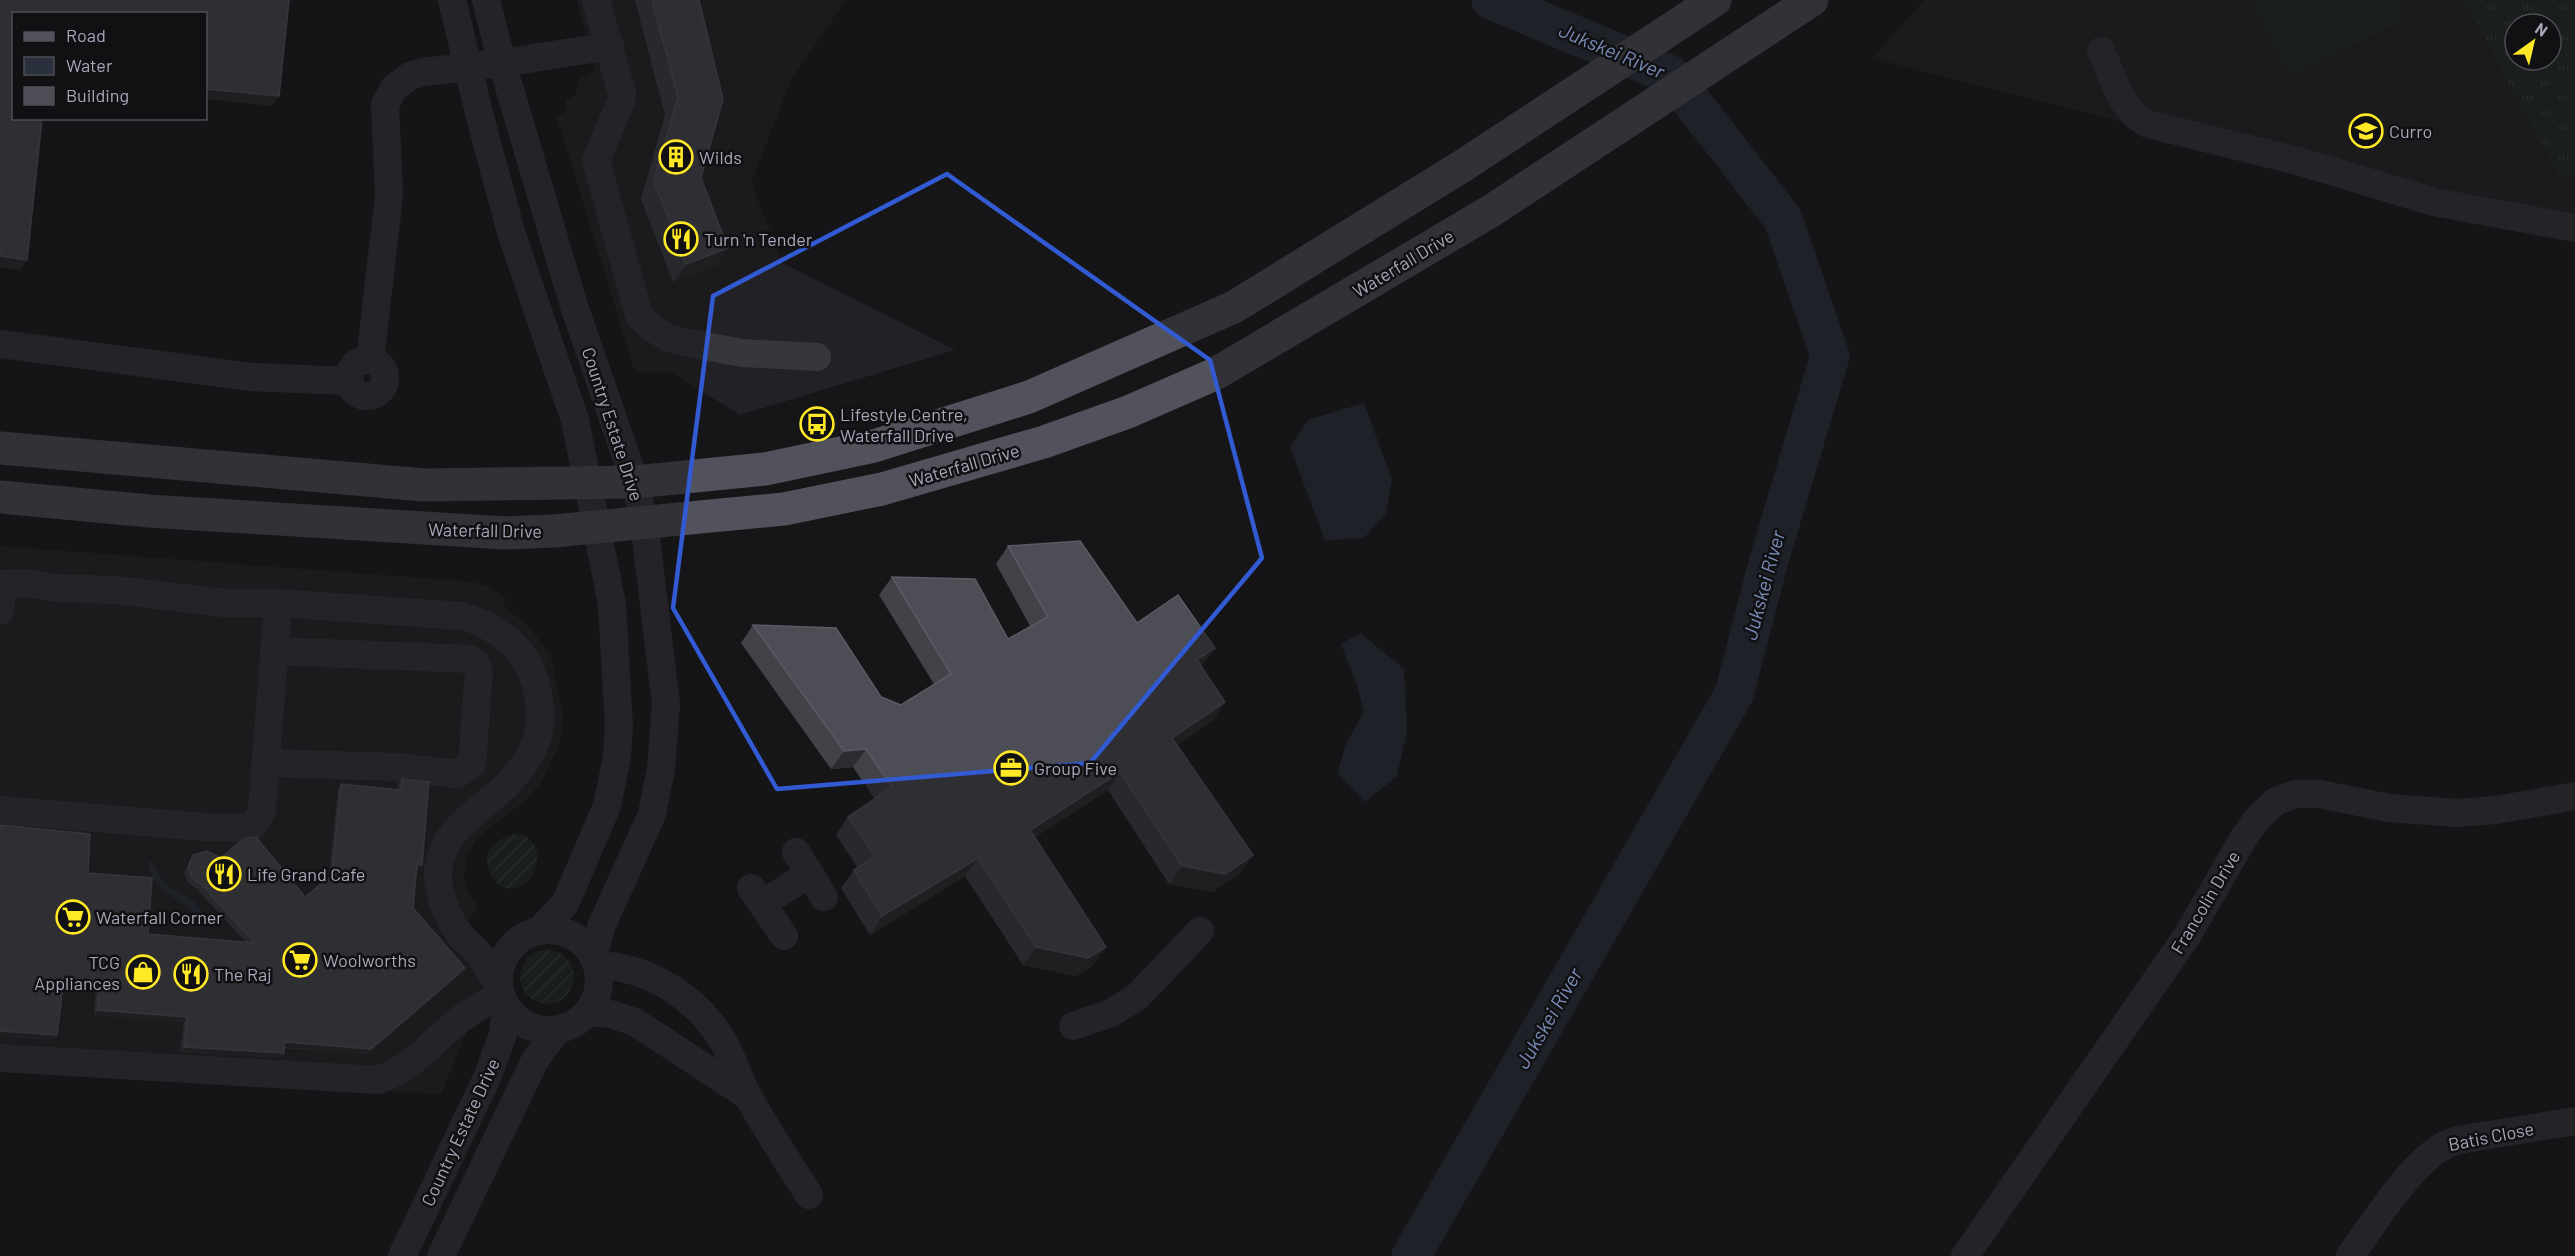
<svg xmlns="http://www.w3.org/2000/svg" width="2575" height="1256" font-family="Barlow,sans-serif">
<defs>
<pattern id="grass-tufts" width="24" height="20" patternUnits="userSpaceOnUse" patternTransform="scale(1.5)"><rect width="24" height="20" fill="#1f2822"/><path d="M3 7l-1-3M5 7V3M7 7l1-3M15 17l-1-3M17 17v-4M19 17l1-3" fill="none" stroke="#3d4440"/></pattern>
<pattern id="garden-furrows" width="10" height="10" patternUnits="userSpaceOnUse" patternTransform="scale(1.5)"><rect width="10" height="10" fill="#1f2822"/><path d="M-1 1l2-2M0 10L10 0M9 11l2-2" fill="none" stroke="#3d4440"/></pattern>
</defs>
<rect width="100%" height="100%" fill="#161618"/>
<!-- built -->
<g fill="#222125" fill-rule="evenodd">
<path d="M577 0H846L791 80 751 183 783 263 955 350 740 415 671 372H635L557 117 566 111V100L576 95 579 79 595 71Z"/>
<path d="M1924 0H2575V214L2434 202 1872 58ZM2515 24H2551V60H2515Z"/>
<path d="M0 546 473 582 489 587 507 599 503 606 520 619 538 638 549 654 555 669 553 670 563 715 562 729 558 747 541 783 520 805 477 838 466 857 464 876 466 888 478 908 451 941 468 955 484 989 441 1094 0 1069Z"/>
</g>
<!-- grass -->
<path fill="url(#grass-tufts)" fill-rule="evenodd" d="M2464 0H2575V176L2559 177ZM2515 24H2551V60H2515Z"/>
<!-- garden -->
<g fill="url(#garden-furrows)">
<path d="M517 834C553 839 536 895 505 888 498 886 495 881 492 876 478 853 496 837 517 834Z"/>
<circle cx="547" cy="977" r="27"/>
</g>
<!-- pitch -->
<g fill="#1f2822">
<path d="M2252 0H2322L2346 48 2290 76Z"/>
<path d="M2325 0H2396L2406 19 2349 48Z"/>
</g>
<!-- water -->
<g fill="#2a303d">
<path d="M1364 403 1392 480 1386 513 1364 538 1325 540 1290 447 1308 420Z"/>
<path d="M1360 633 1404 669 1407 731 1397 776 1365 802 1338 773 1345 746 1364 712 1357 685 1341 644Z"/>
<path d="M147 862H152L165 885 195 902 207 919 203 930 197 927C199 905 172 901 160 887 153 880 150 871 147 862Z"/>
</g>
<g fill="none" stroke-linecap="round" stroke-linejoin="round">
<!-- river -->
<path stroke="#2a303d" stroke-width="39" d="M1411 1256 1734 694 1769 560 1830 356 1783 219 1671 75 1491 0"/>
<!-- minor -->
<g stroke="#37363d" stroke-width="28">
<path d="M452 0 481 121 511 232 575 420 612 604 619 727 617 756 607 806 565 904 539 931"/>
<path d="M486 0 502 63 574 306 635 482 644 522 666 704 661 768 652 814 601 927 594 956"/>
<path d="M596 0 622 94 621 102 596 160 639 315 652 328 668 338 684 342 742 353 817 357"/>
<path d="M2101 51C2113 77 2121 111 2148 124L2298 161 2434 202 2575 228"/>
<path d="M0 344 251 377 350 381"/>
<circle cx="367" cy="378" r="18"/>
<path d="M370 360 389 196 385 105 394 88 410 76 423 72 502 63 610 46"/>
<path d="M0 584 28 583 55 588 116 590 224 603H278L462 616C491 624 519 642 531 671 553 727 535 762 491 799 467 819 442 835 438 870 436 891 449 923 463 938 468 944 475 948 479 954 486 964 491 975 499 985"/>
<path d="M0 611 3 584"/>
<path d="M265 763 397 767 457 774 472 764 479 671 476 664 469 659 275 651"/>
<path d="M0 810 203 827 242 828 254 825 262 810 278 603"/>
<path d="M796 852 824 897"/>
<path d="M751 888 784 936"/>
<path d="M762 904 809 874"/>
<circle cx="549" cy="980" r="50"/>
<path d="M597 965C650 967 698 998 724 1043 734 1061 739 1080 749 1098 767 1131 789 1163 809 1195"/>
<path d="M588 1012 610 1014 635 1022 748 1096"/>
<path d="M1073 1026 1111 1013 1137 997 1200 931"/>
<path d="M0 1058 378 1080C409 1070 429 1046 453 1025 467 1013 485 1003 501 995"/>
<path d="M402 1256 487 1078 503 1034 506 1006"/>
<path d="M441 1256 535 1060 557 1030"/>
<path d="M1965 1256 2187 936 2243 839 2257 819 2276 801 2295 794H2319L2389 808 2457 813 2496 810 2575 796"/>
<path d="M2350 1256C2375 1222 2418 1149 2458 1140L2575 1121"/>
</g>
<!-- major -->
<g stroke="#52525d" stroke-width="33">
<path d="M0 448 424 485 635 482 765 469 874 446 1029 397 1234 307 1464 165 1715 0"/>
<path d="M0 497 149 511 505 533 554 531 784 509 882 489 1044 442 1128 412 1215 374 1491 211 1812 0"/>
</g>
</g>
<!-- wall -->
<g fill="#424248">
<path d="M635 0H699L701 178 728 248 716 266 673 282 641 199 665 115Z"/>
<path d="M1008 546 1137 623 1202 666 1201 667 1213 720 1177 745 1240 873 1212 892 1169 884 1108 790 1035 837 1093 965 1076 976 1023 965 965 876 870 935 841 888 854 870 858 868 836 835 848 817 875 799 853 767 831 769 741 643 753 625 881 697 901 705 934 684 879 595 892 577 1008 639 1030 626 996 564Z"/>
<path d="M402 779 419 870H416L413 908 462 973 367 1054 284 1048V1053L280 1058 180 1052 184 1022 94 1015 96 986 63 982 57 1035 53 1040 0 1036V825L88 873 148 934 246 942 197 889 188 883 184 873 190 860 193 855 305 897 329 878 338 789 341 784 398 790V784Z"/>
</g>
<!-- shaded-wall -->
<g fill="#2c2c30">
<path d="M206 89 279 96 272 106 206 99Z"/>
<path d="M728 248 716 266 673 282 686 264Z"/>
<path d="M0 256 27 260 20 270 0 267Z"/>
<path d="M1215 648 1202 666 1184 679 1197 660Z"/>
<path d="M1225 702 1213 720 1159 757 1172 738Z"/>
<path d="M866 749 853 767 831 769 844 751Z"/>
<path d="M1120 772 1108 790 1017 848 1030 830Z"/>
<path d="M1253 855 1240 873 1212 892 1169 884 1182 866Z"/>
<path d="M978 858 965 876 870 935 882 916Z"/>
<path d="M417 864 422 865 419 870 413 869Z"/>
<path d="M1036 947H1106L1093 965 1076 976 1023 965Z"/>
<path d="M465 968 462 973 367 1054 280 1047 284 1042Z"/>
<path d="M64 977 99 981 96 986 60 982Z"/>
<path d="M98 1010 187 1017 184 1022 94 1015Z"/>
<path d="M0 1031 57 1035 53 1040 0 1036Z"/>
<path d="M184 1047 284 1053 280 1058 180 1052Z"/>
</g>
<!-- building -->
<g fill="#4c4d55" stroke="#5a5b64" stroke-width="1.5">
<path d="M0 0H289L279 96 206 89V14H14V118H42L27 260 0 256Z"/>
<path d="M652 0H699L723 99 701 178 728 248 686 264 654 181 678 97Z"/>
<path d="M1080 541 1137 623 1178 595 1215 648 1197 660 1225 702 1172 738 1253 855 1225 874 1182 866 1120 772 1030 830 1106 947 1088 958 1036 947 978 858 882 916 854 870 875 856 848 817 892 787 866 749 844 751 753 625 836 628 881 697 901 705 951 674 892 577 975 579 1008 639 1048 617 1008 546Z"/>
<path d="M402 779 429 782 422 865 417 864 413 908 465 968 371 1049 284 1042V1053L184 1047 187 1017 98 1010 99 981 64 977 57 1035 0 1031V825L90 834 88 873 152 878 148 934 255 943 201 884 192 878 188 868 193 855 207 851 221 858 243 839 256 837 305 897 332 875 341 784 401 790Z"/>
</g>
<!-- marked area -->
<path d="M0 0H2575V1256H0ZM947 174 1210 360 1262 558 1090 763 777 789 673 608 713 296Z" fill="#161618" fill-opacity=".55" fill-rule="evenodd"/>
<path fill="none" stroke="#325bd3" stroke-width="4.5" stroke-linejoin="round" d="M947 174 1210 360 1262 558 1090 763 777 789 673 608 713 296Z"/>
<!-- icons -->
<defs>
<symbol id="school-ring" viewBox="-11 -11 22 22"><circle r="9.5" fill="#111113" stroke="#ffe926" stroke-width="1.5"/><path d="M0-5L7-2L0 1L-7-2ZM-4 1L0 2.5L4 1V4Q0 6-4 4Z" fill="#ffe926"/></symbol>
<symbol id="building-ring" viewBox="-11 -11 22 22"><circle r="9.5" fill="#111113" stroke="#ffe926" stroke-width="1.5"/><path d="M-4-6H4V6H1V3H-1V6H-4ZM-2.5-4.3h1.7v1.8h-1.7ZM.8-4.3h1.7v1.8H.8ZM-2.5-1h1.7V.8h-1.7ZM.8-1h1.7V.8H.8Z" fill="#ffe926"/></symbol>
<symbol id="restaurant-ring" viewBox="-11 -11 22 22"><circle r="9.5" fill="#111113" stroke="#ffe926" stroke-width="1.5"/><path d="M-5-6h1v4h1v-4h1v4h1v-4h1v5L-1.5 .5V6h-2V.5L-5-1ZM5-6V6H3V1.5H1.5Q1.5-4 5-6Z" fill="#ffe926"/></symbol>
<symbol id="bus-ring" viewBox="-11 -11 22 22"><circle r="9.5" fill="#111113" stroke="#ffe926" stroke-width="1.5"/><path d="M-5-6H5V4H4V6H2V4H-2V6H-4V4H-5ZM-3.5-4V0h7V-4ZM-3.5 1.2v1.5H-2V1.2ZM2 1.2v1.5H3.5V1.2Z" fill="#ffe926"/></symbol>
<symbol id="office-ring" viewBox="-11 -11 22 22"><circle r="9.5" fill="#111113" stroke="#ffe926" stroke-width="1.5"/><path d="M-6-3h4V-5.5h4V-3h4V5H-6ZM-1-4.5V-3h2v-1.5ZM-6 0V1H6V0Z" fill="#ffe926"/></symbol>
<symbol id="supermarket-ring" viewBox="-11 -11 22 22"><circle r="9.5" fill="#111113" stroke="#ffe926" stroke-width="1.5"/><path d="M-6-5.5h2.5l.6 2H6L4.5 2H-2.5L-4.4-4H-6ZM-1.5 3.2a1.3 1.3 0 1 0 .1 0ZM3 3.2a1.3 1.3 0 1 0 .1 0Z" fill="#ffe926"/></symbol>
<symbol id="shop-ring" viewBox="-11 -11 22 22"><circle r="9.5" fill="#111113" stroke="#ffe926" stroke-width="1.5"/><path d="M-5-2.5h2.3a2.7 3.5 0 0 1 5.4 0H5L5.5 6h-11ZM-1.5-2.5h3a1.5 2.3 0 0 0-3 0Z" fill="#ffe926"/></symbol>
</defs>
<g fill-rule="evenodd">
<use href="#school-ring" x="2347" y="112" width="38" height="38"/>
<use href="#building-ring" x="657" y="138" width="38" height="38"/>
<use href="#restaurant-ring" x="662" y="220" width="38" height="38"/>
<use href="#bus-ring" x="798" y="405" width="38" height="38"/>
<use href="#office-ring" x="992" y="749" width="38" height="38"/>
<use href="#restaurant-ring" x="205" y="855" width="38" height="38"/>
<use href="#supermarket-ring" x="54" y="898" width="38" height="38"/>
<use href="#supermarket-ring" x="281" y="941" width="38" height="38"/>
<use href="#shop-ring" x="124" y="953" width="38" height="38"/>
<use href="#restaurant-ring" x="172" y="955" width="38" height="38"/>
</g>
<g text-anchor="middle" dominant-baseline="central" stroke-width="5" stroke-linejoin="round" paint-order="stroke">
<!-- poi labels -->
<g font-size="18" fill="#a6a7b9" stroke="#111113" text-anchor="start">
<text x="2389" y="131">Curro</text>
<text x="699" y="157">Wilds</text>
<text x="704" y="239">Turn 'n Tender</text>
<text x="840" y="414">Lifestyle Centre,<tspan x="840" dy="21">Waterfall Drive</tspan></text>
<text x="1034" y="768">Group Five</text>
<text x="247" y="874">Life Grand Cafe</text>
<text x="96" y="917">Waterfall Corner</text>
<text x="323" y="960">Woolworths</text>
<text x="120" y="962" text-anchor="end">TCG<tspan x="120" dy="21">Appliances</tspan></text>
<text x="214" y="974">The Raj</text>
</g>
<!-- street labels -->
<g font-size="18" fill="#a6a7b9" stroke="#111113">
<text transform="translate(1403 263) rotate(-31)">Waterfall Drive</text>
<text transform="translate(613 424) rotate(72)">Country Estate Drive</text>
<text transform="translate(964 465) rotate(-16)">Waterfall Drive</text>
<text transform="translate(485 530) rotate(1)">Waterfall Drive</text>
<text transform="translate(2205 902) rotate(-59)">Francolin Drive</text>
<text transform="translate(460 1132) rotate(-65)">Country Estate Drive</text>
<text transform="translate(2491 1136) rotate(-11)">Batis Close</text>
</g>
<!-- water labels -->
<g font-size="20" font-style="italic" fill="#798cb8" stroke="#111113">
<text transform="translate(1612 50) rotate(23)">Jukskei River</text>
<text transform="translate(1763 585) rotate(-75)">Jukskei River</text>
<text transform="translate(1548 1018) rotate(-60)">Jukskei River</text>
</g>
</g>
<!-- legend -->
<rect x="12" y="12" width="195" height="108" fill="#111113" stroke="#4d4d55" stroke-width="1.5"/>
<rect x="24" y="32" width="30" height="9" fill="#52525d" stroke="#4d4d55" stroke-width="1.5"/>
<text x="66" y="42" font-size="18" fill="#a6a7b9">Road</text>
<rect x="24" y="57" width="30" height="18" fill="#2a303d" stroke="#4d4d55" stroke-width="1.5"/>
<text x="66" y="72" font-size="18" fill="#a6a7b9">Water</text>
<rect x="24" y="87" width="30" height="18" fill="#4c4d55" stroke="#4d4d55" stroke-width="1.5"/>
<text x="66" y="102" font-size="18" fill="#a6a7b9">Building</text>
<!-- north arrow -->
<g transform="translate(2533 42) rotate(34)"><circle r="28" fill="#111113" stroke="#4d4d55" stroke-width="1.5"/>
<path d="M0-4.5L10 22L0 15L-10 22Z" fill="#ffe926"/>
<text y="-9" font-size="16" font-weight="bold" text-anchor="middle" fill="#a6a7b9">N</text>
</g>
</svg>
